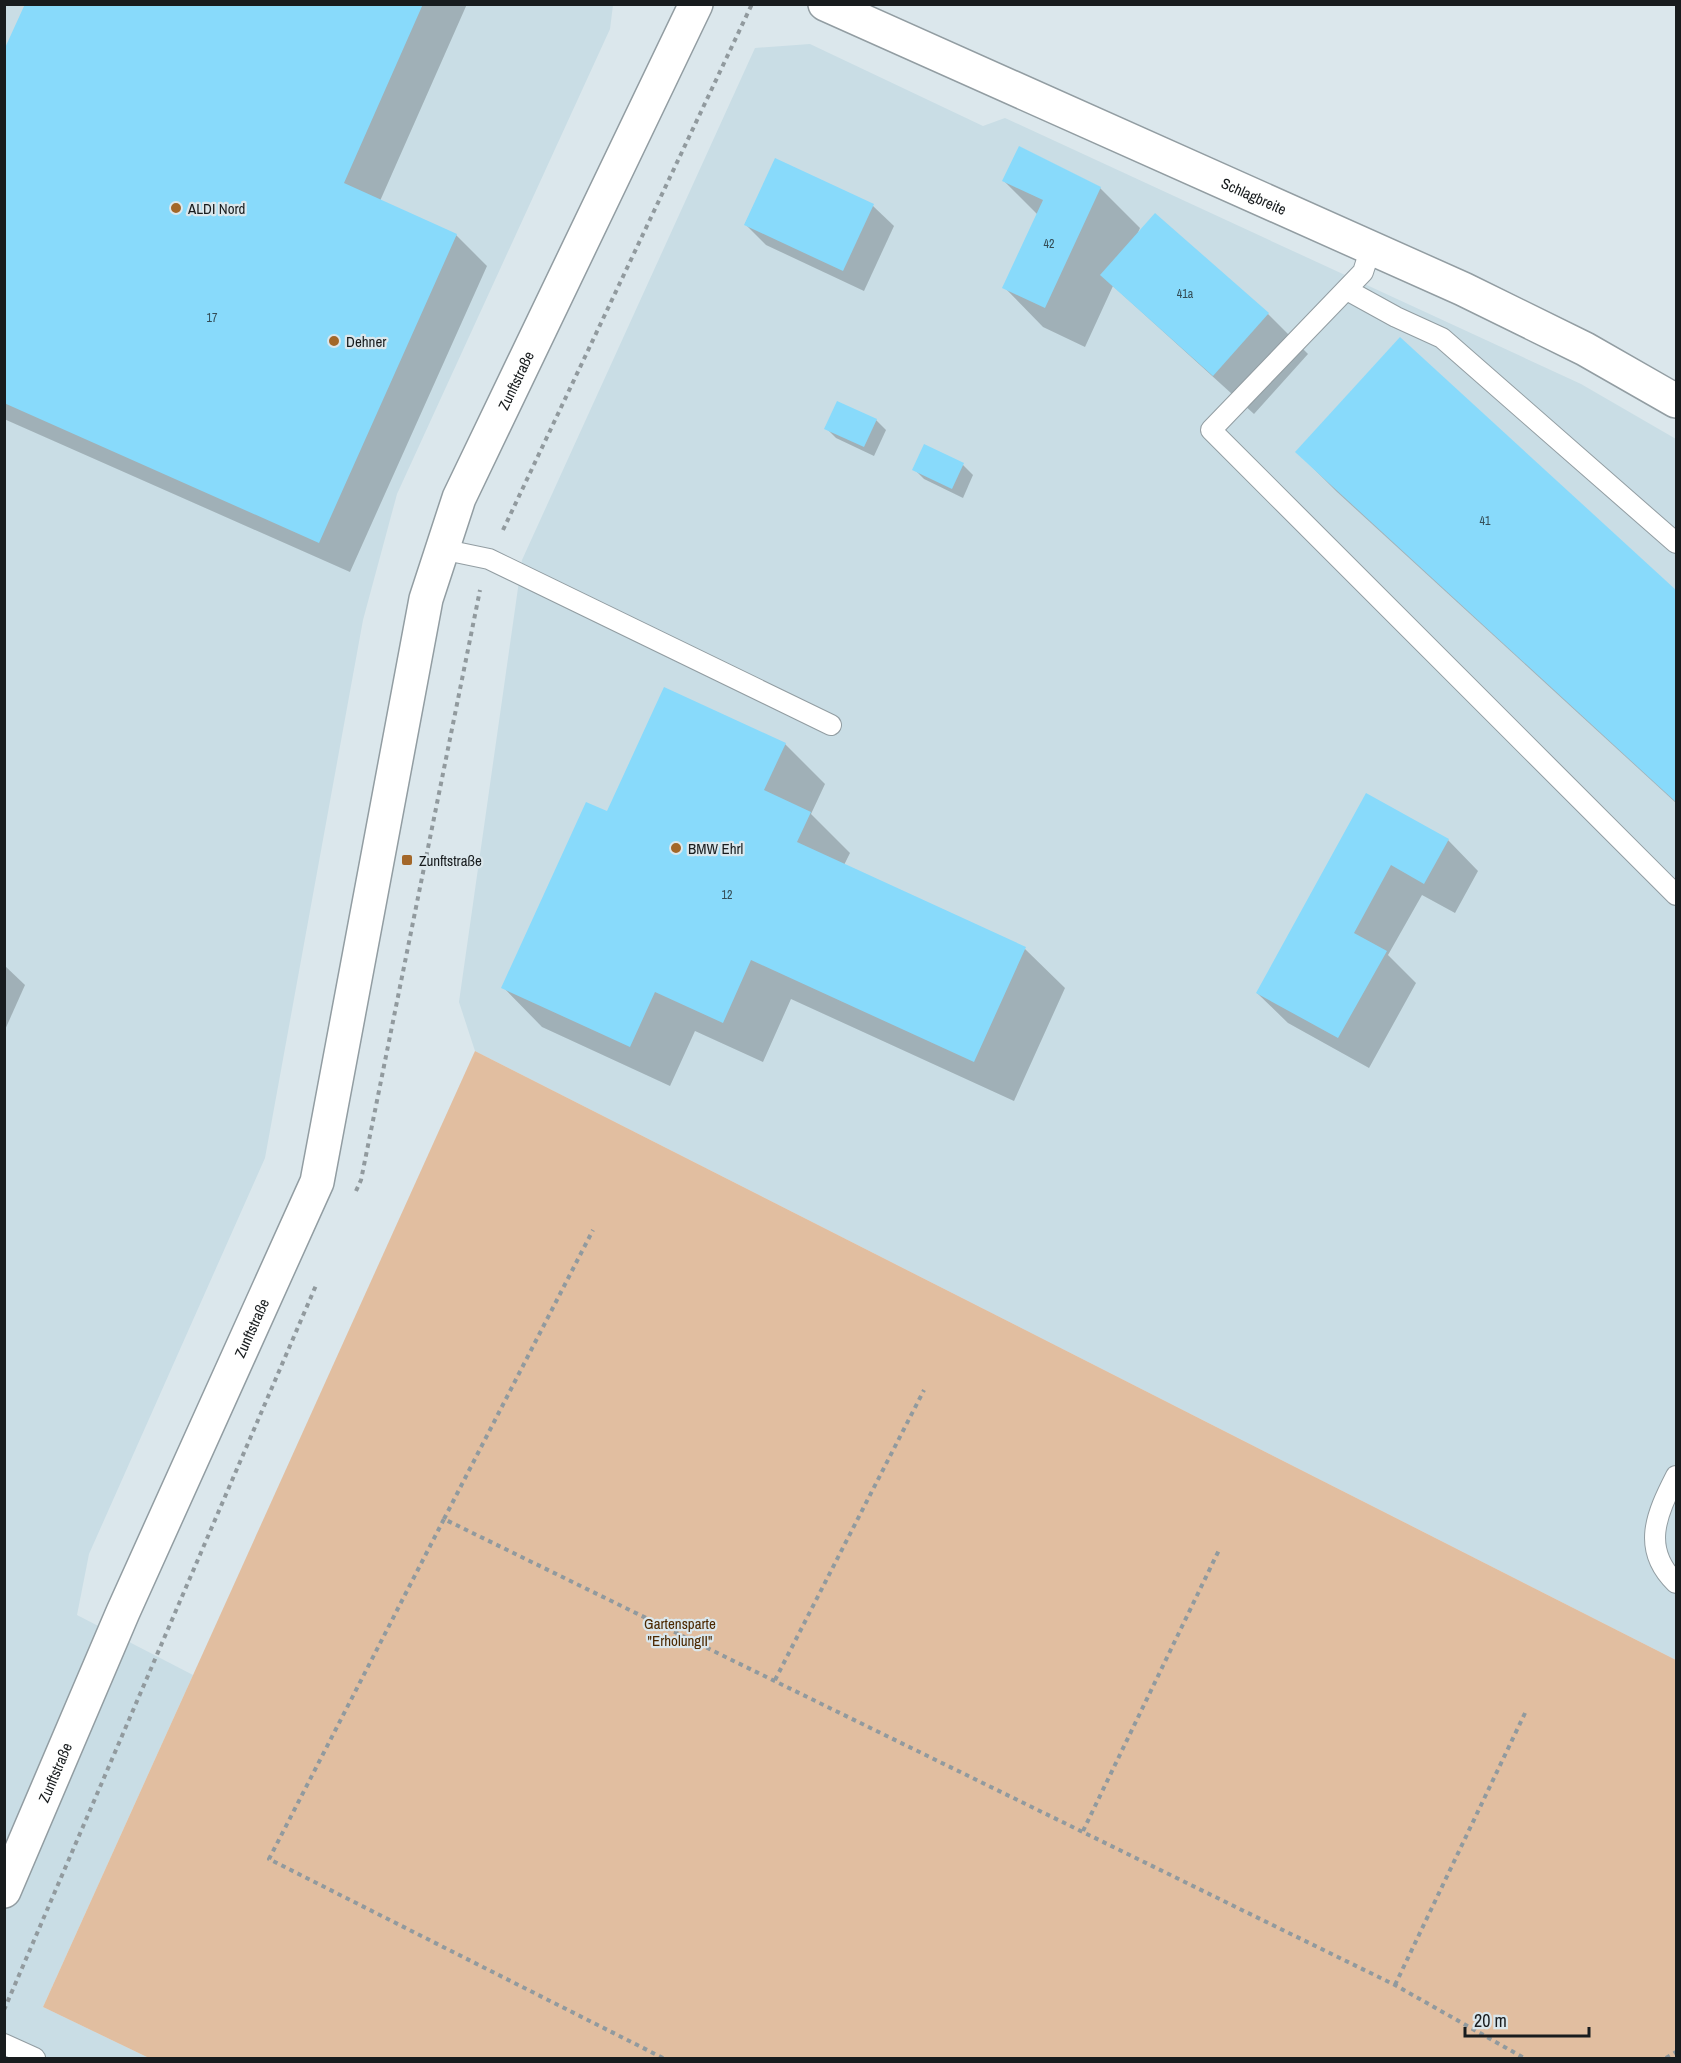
<svg xmlns="http://www.w3.org/2000/svg" width="1681" height="2063" font-family="'Archivo Narrow',sans-serif">
<rect width="100%" height="100%" fill="#dbe7ec"/>
<!-- built -->
<g fill="#c9dde5">
<path d="M5 5H613L610 29 397 494 363 620 265 1158 89 1554 77 1615 193 1675 43 2007 149 2058H5Z"/>
<path d="M810 44 983 126 1005 118 1581 384 1676 439V1660L475 1051 459 1002 522 560 755 48Z"/>
</g>
<!-- green -->
<path fill="#e1bea0" d="M475 1051 1676 1660V2058H149L43 2007Z"/>
<!-- shadow -->
<g fill="#0003">
<path d="M26 4H467L380 201 456 235 487 266 350 572 4 419V53Z"/>
<path d="M776 160 873 206 894 226 864 291 766 245 745 224Z"/>
<path d="M1004 181 1100 188 1140 228 1137 235 1156 215 1268 314 1308 354 1254 414 1113 286 1085 347 1043 327 1004 287 1038 215Z"/>
<path d="M1400 339 1676 592V803L1336 491 1297 452Z"/>
<path d="M876 420 886 430 874 456 836 438 826 428Z"/>
<path d="M925 446 963 465 973 475 963 498 924 479 914 469Z"/>
<path d="M785 744 825 784 811 814 850 853 844 865 1025 949 1065 988 1014 1101 791 999 763 1062 695 1031 670 1086 542 1027 503 987 608 813Z"/>
<path d="M1366 795 1448 840 1478 871 1455 913 1422 895 1388 955 1416 983 1369 1068 1288 1023 1257 993Z"/>
<path d="M4 965 25 985 4 1032Z"/>
</g>
<!-- building -->
<g fill="#88dafb">
<path d="M25 4H423L344 183 457 234 319 543 4 403V50Z"/>
<path d="M1019 146 1101 187 1045 308 1002 288 1043 200 1002 181Z"/>
<path d="M775 158 874 204 843 271 744 225Z"/>
<path d="M1155 213 1269 313 1213 376 1100 275Z"/>
<path d="M1400 337 1676 590V802L1295 452Z"/>
<path d="M837 401 877 419 864 447 824 429Z"/>
<path d="M924 444 964 463 952 489 912 470Z"/>
<path d="M664 687 786 743 764 790 811 812 797 842 1026 947 974 1062 751 960 723 1023 655 992 630 1047 501 988 586 802 607 811Z"/>
<path d="M1366 793 1449 839 1424 884 1391 865 1354 933 1387 951 1338 1038 1256 993Z"/>
</g>
<g fill="none" stroke-linecap="round" stroke-linejoin="round">
<defs>
<g id="service">
<path d="M1371 247 1363 272 1211 430 1676 895"/>
<path d="M1347 290 1396 317 1442 338 1676 543"/>
<path d="M441 549 489 559 831 725"/>
<path d="M1676 1476C1656 1515 1641 1549 1676 1583"/>
<path d="M4 2044 35 2058"/>
</g>
<g id="minor">
<path id="s1" d="M4 1891 123 1612 317 1182 426 599 459 498 696 4"/>
</g>
<g id="tertiary">
<path id="s2" d="M825 4 1463 289 1585 349 1676 401"/>
</g>
</defs>
<!-- service casing -->
<use href="#service" stroke="#929da2" stroke-width="22"/>
<!-- minor casing -->
<use href="#minor" stroke="#929da2" stroke-width="36"/>
<!-- tertiary casing -->
<use href="#tertiary" stroke="#929da2" stroke-width="36"/>
<!-- path -->
<g stroke="#919a9e" stroke-width="4" stroke-dasharray="4.5 4.5" stroke-linecap="butt">
<path d="M503 530 752 4"/>
<path d="M356 1191 361 1180 480 590"/>
<path d="M444 1519 593 1230"/>
<path d="M775 1680 924 1390"/>
<path d="M1083 1831 1219 1550"/>
<path d="M1395 1985 1526 1711"/>
<path d="M4 2010 317 1283"/>
<path d="M663 2058 269 1859 444 1519 1395 1985 1524 2058"/>
<path d="M1666 2058 1676 2052"/>
</g>
<!-- service -->
<use href="#service" stroke="#fff" stroke-width="20"/>
<!-- minor -->
<use href="#minor" stroke="#fff" stroke-width="33"/>
<!-- tertiary -->
<use href="#tertiary" stroke="#fff" stroke-width="33"/>
</g>
<!-- markers -->
<g fill="#a36729" stroke="#dbe7ec" stroke-width="2">
<circle cx="176" cy="208" r="6"/>
<circle cx="334" cy="341" r="6"/>
<circle cx="676" cy="848" r="6"/>
<rect x="401" y="854" width="12" height="12" rx="3"/>
</g>
<g text-anchor="middle" dominant-baseline="central" stroke-width="4.5" stroke-linejoin="round" paint-order="stroke">
<!-- number labels -->
<g font-size="12" fill="#344c55">
<text x="1049" y="244">42</text>
<text x="1185" y="294">41a</text>
<text x="212" y="318">17</text>
<text x="1485" y="521">41</text>
<text x="727" y="895">12</text>
</g>
<!-- street labels -->
<g font-size="15" fill="#181c1e" stroke="#dbe7ec">
<text stroke="none"><textPath href="#s2" startOffset="470">Schlagbreite</textPath></text>
<text stroke="none"><textPath href="#s1" startOffset="1605">Zunftstraße</textPath></text>
<text stroke="none"><textPath href="#s1" startOffset="615">Zunftstraße</textPath></text>
<text stroke="none"><textPath href="#s1" startOffset="129">Zunftstraße</textPath></text>
</g>
<!-- poi labels -->
<g font-size="15" fill="#181c1e" stroke="#dbe7ec" text-anchor="start">
<text x="188" y="208">ALDI Nord</text>
<text x="346" y="341">Dehner</text>
<text x="688" y="848">BMW Ehrl</text>
<text x="419" y="860">Zunftstraße</text>
</g>
<!-- park labels -->
<g font-size="15" fill="#4b2800" stroke="#dbe7ec">
<text x="680" y="1623">Gartensparte<tspan x="680" dy="17">"ErholungII"</tspan></text>
</g>
</g>
<!-- border -->
<rect width="1681" height="2063" fill="none" stroke="#181c1e" stroke-width="12"/>
<!-- scale -->
<path d="M1465 2027v9h124v-9" fill="none" stroke="#181c1e" stroke-width="3"/>
<text x="1474" y="2027" font-size="18" fill="#181c1e" stroke="#dbe7ec" stroke-width="4.5" paint-order="stroke">20 m</text>
</svg>
